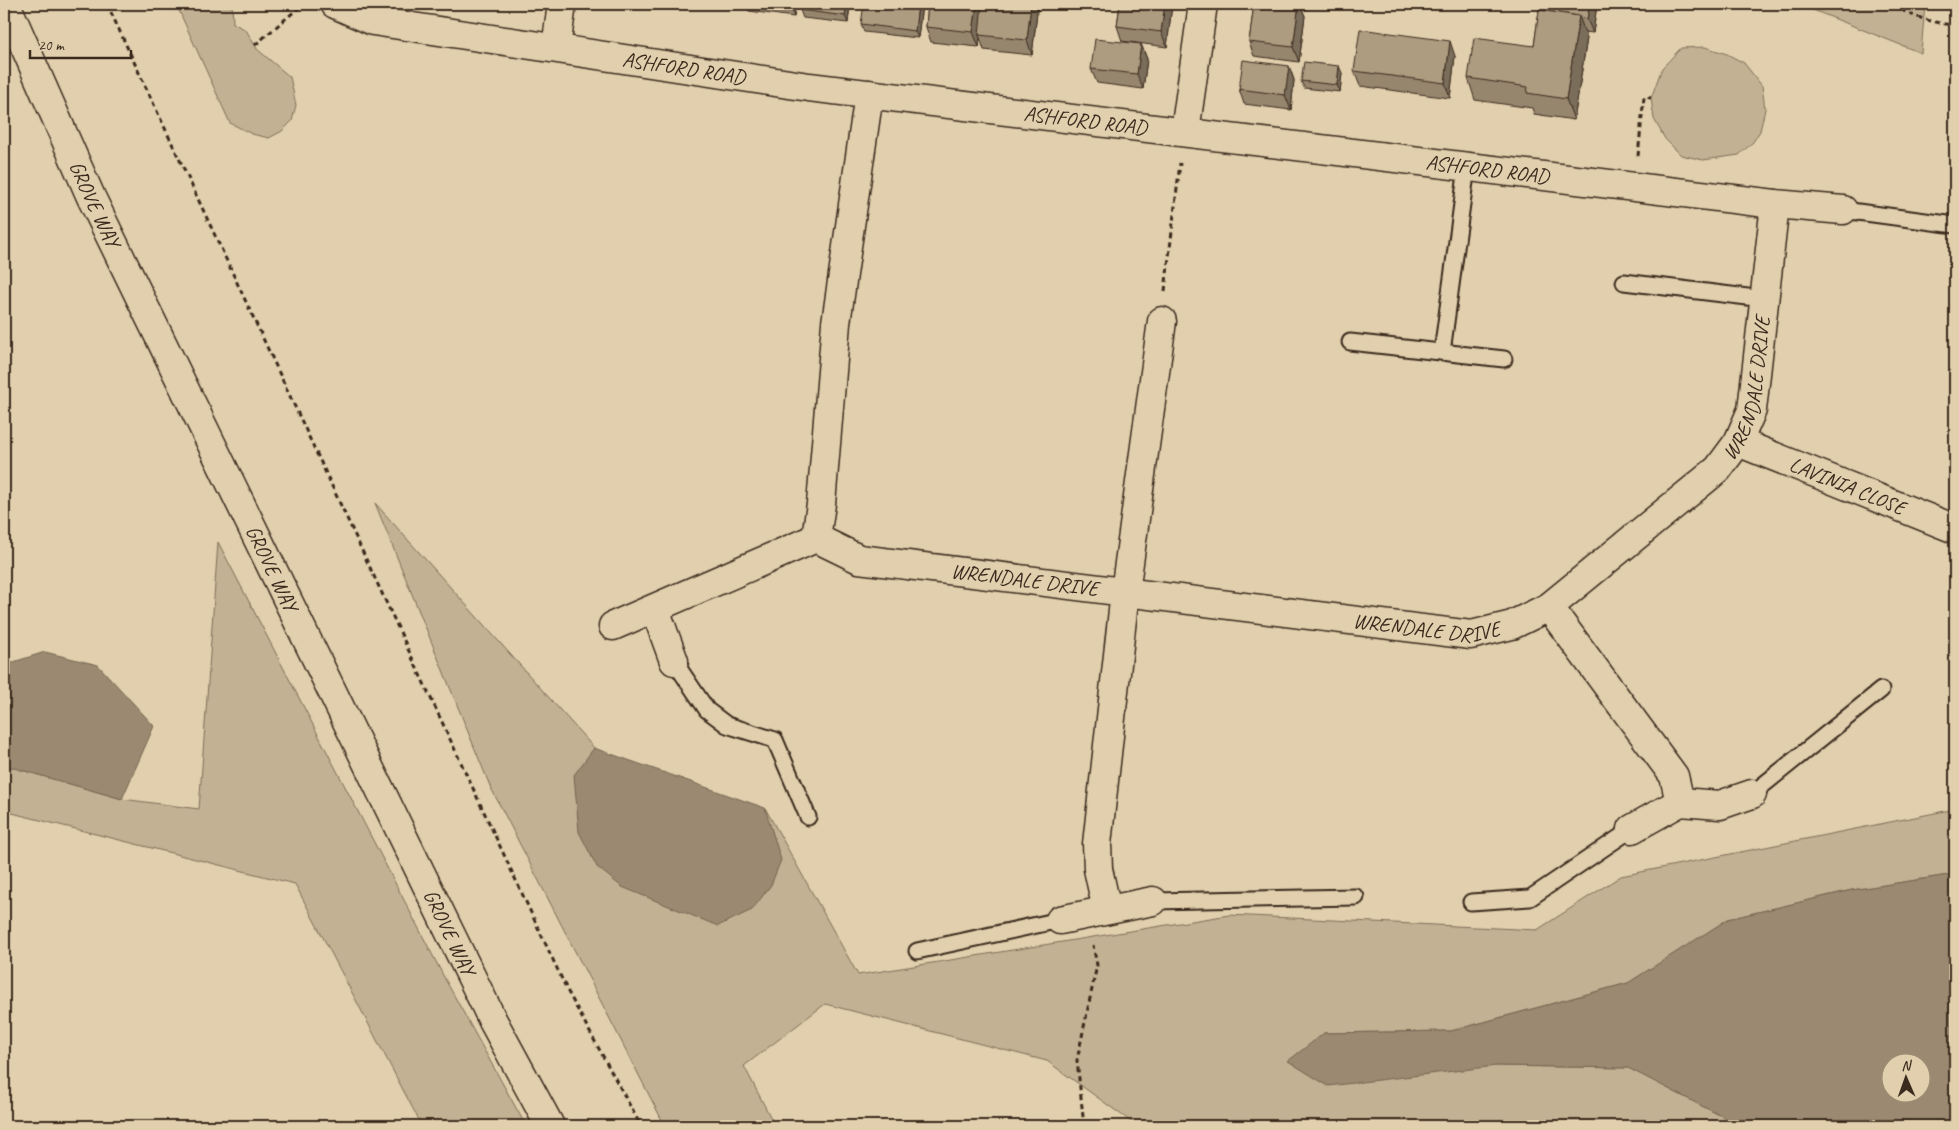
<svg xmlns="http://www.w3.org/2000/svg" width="1959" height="1130" font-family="Caveat,sans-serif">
<rect width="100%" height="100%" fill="#e1cfad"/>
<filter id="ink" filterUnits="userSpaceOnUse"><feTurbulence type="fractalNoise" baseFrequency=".02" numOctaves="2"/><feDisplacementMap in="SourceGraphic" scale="10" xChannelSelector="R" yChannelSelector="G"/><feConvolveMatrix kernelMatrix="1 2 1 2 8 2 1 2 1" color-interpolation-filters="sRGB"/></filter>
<g filter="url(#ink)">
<!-- green -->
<g fill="#c3b193" stroke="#7f6e58">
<path d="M176 4H232L233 23 246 30 257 49 290 77 296 105 292 121 282 131 269 138 252 134 230 123Z"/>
<path d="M1798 4H1925L1921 53Z"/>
<path d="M1705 47 1727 54 1744 63 1762 86 1765 109 1760 131 1753 142 1739 155 1703 160 1681 155 1665 139 1654 119 1651 98 1662 68 1681 48Z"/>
<path d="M375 503 594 748 597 867 752 910 765 808 858 975 1229 915 1537 930 1621 876 1955 809V874L1852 890 1729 919 1628 983 1451 1031 1324 1033 1496 1066 1629 1068 1731 1121 1773 1126H1137L1047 1061 825 1004 744 1066 775 1126H665L490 786Z"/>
<path d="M218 542 445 979 526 1126H422L295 884 4 811V765L122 799 199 809Z"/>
</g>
<!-- water -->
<g fill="#9b8a71" stroke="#756450" fill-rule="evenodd">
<path d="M45 652 98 665 154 726 122 799 4 765V665Z"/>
<path d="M594 748 765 808 781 860 771 885 752 910 718 926 622 887 597 867 579 832 574 775Z"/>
<path d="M1955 874V1126H1773L1731 1121 1628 1068 1496 1066 1328 1086 1288 1061 1324 1033 1451 1031 1628 983 1728 919 1852 890ZM1892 1062H1922V1092H1892Z"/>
</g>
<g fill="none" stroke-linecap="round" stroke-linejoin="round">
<defs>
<g id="service">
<path d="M1843 210 1955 225"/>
<path d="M1624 282 1764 299"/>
<path d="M1350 342 1504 359"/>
<path d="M1442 352 1467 167"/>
<path d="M674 661 707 710 727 725 775 740 808 817"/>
<path d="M1752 794 1881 690"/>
<path d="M1153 901 1356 897"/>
<path d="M1471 902 1530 898 1632 829"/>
<path d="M917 951 1060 920"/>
</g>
<g id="minor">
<path id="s1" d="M335 4 373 21 809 87 1775 204 1843 210"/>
<path d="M556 48 562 4"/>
<path d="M1185 132 1203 4"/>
<path id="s2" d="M1738 442 1955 529"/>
<path id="s3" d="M816 538 859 559 1471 635 1512 625 1549 607 1718 469 1738 442 1752 410 1775 204"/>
<path d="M816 538 821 504 836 323 869 94"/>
<path d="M1549 607 1674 776 1680 802"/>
<path d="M655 609 674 661"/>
<path d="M613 626 816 538"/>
<path d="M1632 829 1680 802 1720 805 1752 794"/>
<path d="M1107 910 1098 869 1097 844 1125 592 1162 321"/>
<path d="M1060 920 1153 901"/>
</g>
<g id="trunk">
<path id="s4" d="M6 4 91 197 493 1021 550 1126"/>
</g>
</defs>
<!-- service casing -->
<use href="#service" stroke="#3b2a1e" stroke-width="19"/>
<!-- minor casing -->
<use href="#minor" stroke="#3b2a1e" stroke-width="31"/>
<!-- trunk casing -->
<use href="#trunk" stroke="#3b2a1e" stroke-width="31"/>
<!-- path -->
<g stroke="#3b2a1e" stroke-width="3" stroke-dasharray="5 4" stroke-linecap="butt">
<path d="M107 4 568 992 641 1126"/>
<path d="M1894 4C1905 16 1939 24 1955 25"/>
<path d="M255 45 303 4"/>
<path d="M1638 156 1644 97 1651 98"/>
<path d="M1165 291 1180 163"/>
<path d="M1084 1126 1077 1060 1097 965 1093 945"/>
</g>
<!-- service -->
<use href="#service" stroke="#e1cfad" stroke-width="15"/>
<!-- minor -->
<use href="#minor" stroke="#e1cfad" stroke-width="28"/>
<!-- trunk -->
<use href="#trunk" stroke="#e1cfad" stroke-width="28"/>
</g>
<!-- wall -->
<g fill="#96866e" stroke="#3b2a1e">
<path d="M695 4H728L727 8 696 5Z"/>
<path d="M746 4H795L794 17 749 11Z"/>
<path d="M850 4 848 23 803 18 800 10Z"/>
<path d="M922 4 918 38 864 32 861 24Z"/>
<path d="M928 4H1038L1032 55 984 50 980 38 979 47 931 42 926 27Z"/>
<path d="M1120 4H1172L1167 47 1122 41 1117 26Z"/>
<path d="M1254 4H1306V10L1302 9 1305 16 1299 62 1254 56 1249 42Z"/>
<path d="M1540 4H1597L1593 33 1585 32 1587 38 1574 120 1534 114 1532 108 1475 100 1468 78 1534 46Z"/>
<path d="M1141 44 1147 59 1143 89 1097 83 1091 69Z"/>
<path d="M1455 56 1450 98 1360 86 1354 71Z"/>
<path d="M1289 66 1294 80 1291 110 1244 104 1239 89Z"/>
<path d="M1342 73 1340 92 1304 88 1301 81Z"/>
</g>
<!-- shaded-wall -->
<g fill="#7a6d5a" stroke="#3b2a1e">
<path d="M792 4H795L794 17 791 9Z"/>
<path d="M847 4H850L848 23 845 16Z"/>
<path d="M918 4H922L918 38 915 31Z"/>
<path d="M977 4H984L979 35 980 38 979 47 973 32Z"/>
<path d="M1031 4H1038L1032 55 1027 40Z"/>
<path d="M1165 4H1172L1167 47 1161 32Z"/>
<path d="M1299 4H1300L1305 16 1299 62 1293 47Z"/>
<path d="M1303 4H1306V10Z"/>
<path d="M1590 4H1597L1593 33 1587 19Z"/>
<path d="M1579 16 1587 38 1574 120 1566 99Z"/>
<path d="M1450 41 1455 56 1450 98 1445 83Z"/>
<path d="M1141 44 1147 59 1143 89 1137 74Z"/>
<path d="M1289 66 1294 80 1291 110 1285 95Z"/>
<path d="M1339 66 1342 73 1340 92 1337 85Z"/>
</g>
<!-- building -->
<g fill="#ae9c80" stroke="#3b2a1e">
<path d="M746 4H792L791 9Z"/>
<path d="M801 4H847L845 16 800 10Z"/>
<path d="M864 4H918L915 31 861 24Z"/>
<path d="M928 4H977L973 32 926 27Z"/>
<path d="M982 4H1031L1027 40 979 35Z"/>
<path d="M1120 4H1165L1161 32 1117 26Z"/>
<path d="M1254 4H1299L1293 47 1249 42Z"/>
<path d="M1540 4H1590L1587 19 1579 17V16L1539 10V11Z"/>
<path d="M1539 10 1579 16 1566 99 1527 93 1528 87 1468 78 1474 38 1534 46Z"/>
<path d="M1360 29 1450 41 1445 83 1354 71Z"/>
<path d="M1095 39 1141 44 1137 74 1091 69Z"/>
<path d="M1243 60 1289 66 1285 95 1239 89Z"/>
<path d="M1304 62 1339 66 1337 85 1301 81Z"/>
</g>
</g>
<g text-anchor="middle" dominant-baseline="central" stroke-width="4.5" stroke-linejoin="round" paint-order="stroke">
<!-- street labels -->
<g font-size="21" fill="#3b2a1e" stroke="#e1cfad">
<text stroke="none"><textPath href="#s1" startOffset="356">ASHFORD ROAD</textPath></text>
<text stroke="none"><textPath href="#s1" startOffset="761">ASHFORD ROAD</textPath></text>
<text stroke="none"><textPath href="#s1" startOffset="1166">ASHFORD ROAD</textPath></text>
<text stroke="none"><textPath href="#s4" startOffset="219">GROVE WAY</textPath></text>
<text stroke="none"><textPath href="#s3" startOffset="1055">WRENDALE DRIVE</textPath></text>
<text stroke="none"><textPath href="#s2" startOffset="118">LAVINIA CLOSE</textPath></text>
<text stroke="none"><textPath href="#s4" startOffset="624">GROVE WAY</textPath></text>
<text stroke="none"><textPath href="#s3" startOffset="215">WRENDALE DRIVE</textPath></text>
<text stroke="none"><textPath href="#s3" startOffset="620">WRENDALE DRIVE</textPath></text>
<text stroke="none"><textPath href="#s4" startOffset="1029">GROVE WAY</textPath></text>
</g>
</g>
<!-- margin -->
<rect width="1959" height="1130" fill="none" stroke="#e1cfad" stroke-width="20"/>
<rect x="10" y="10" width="1939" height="1110" fill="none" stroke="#3b2a1e" stroke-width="2" filter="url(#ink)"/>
<!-- north arrow -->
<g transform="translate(1906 1078) rotate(358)"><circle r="24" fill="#e1cfad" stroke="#9f8d74"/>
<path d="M0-4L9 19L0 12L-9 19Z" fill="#3b2a1e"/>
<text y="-8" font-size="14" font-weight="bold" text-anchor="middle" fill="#3b2a1e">N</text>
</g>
<!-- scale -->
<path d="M30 50v8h101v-8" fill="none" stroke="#3b2a1e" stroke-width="2.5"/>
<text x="38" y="50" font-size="15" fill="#3b2a1e" stroke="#e1cfad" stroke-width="4" paint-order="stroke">20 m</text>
</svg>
